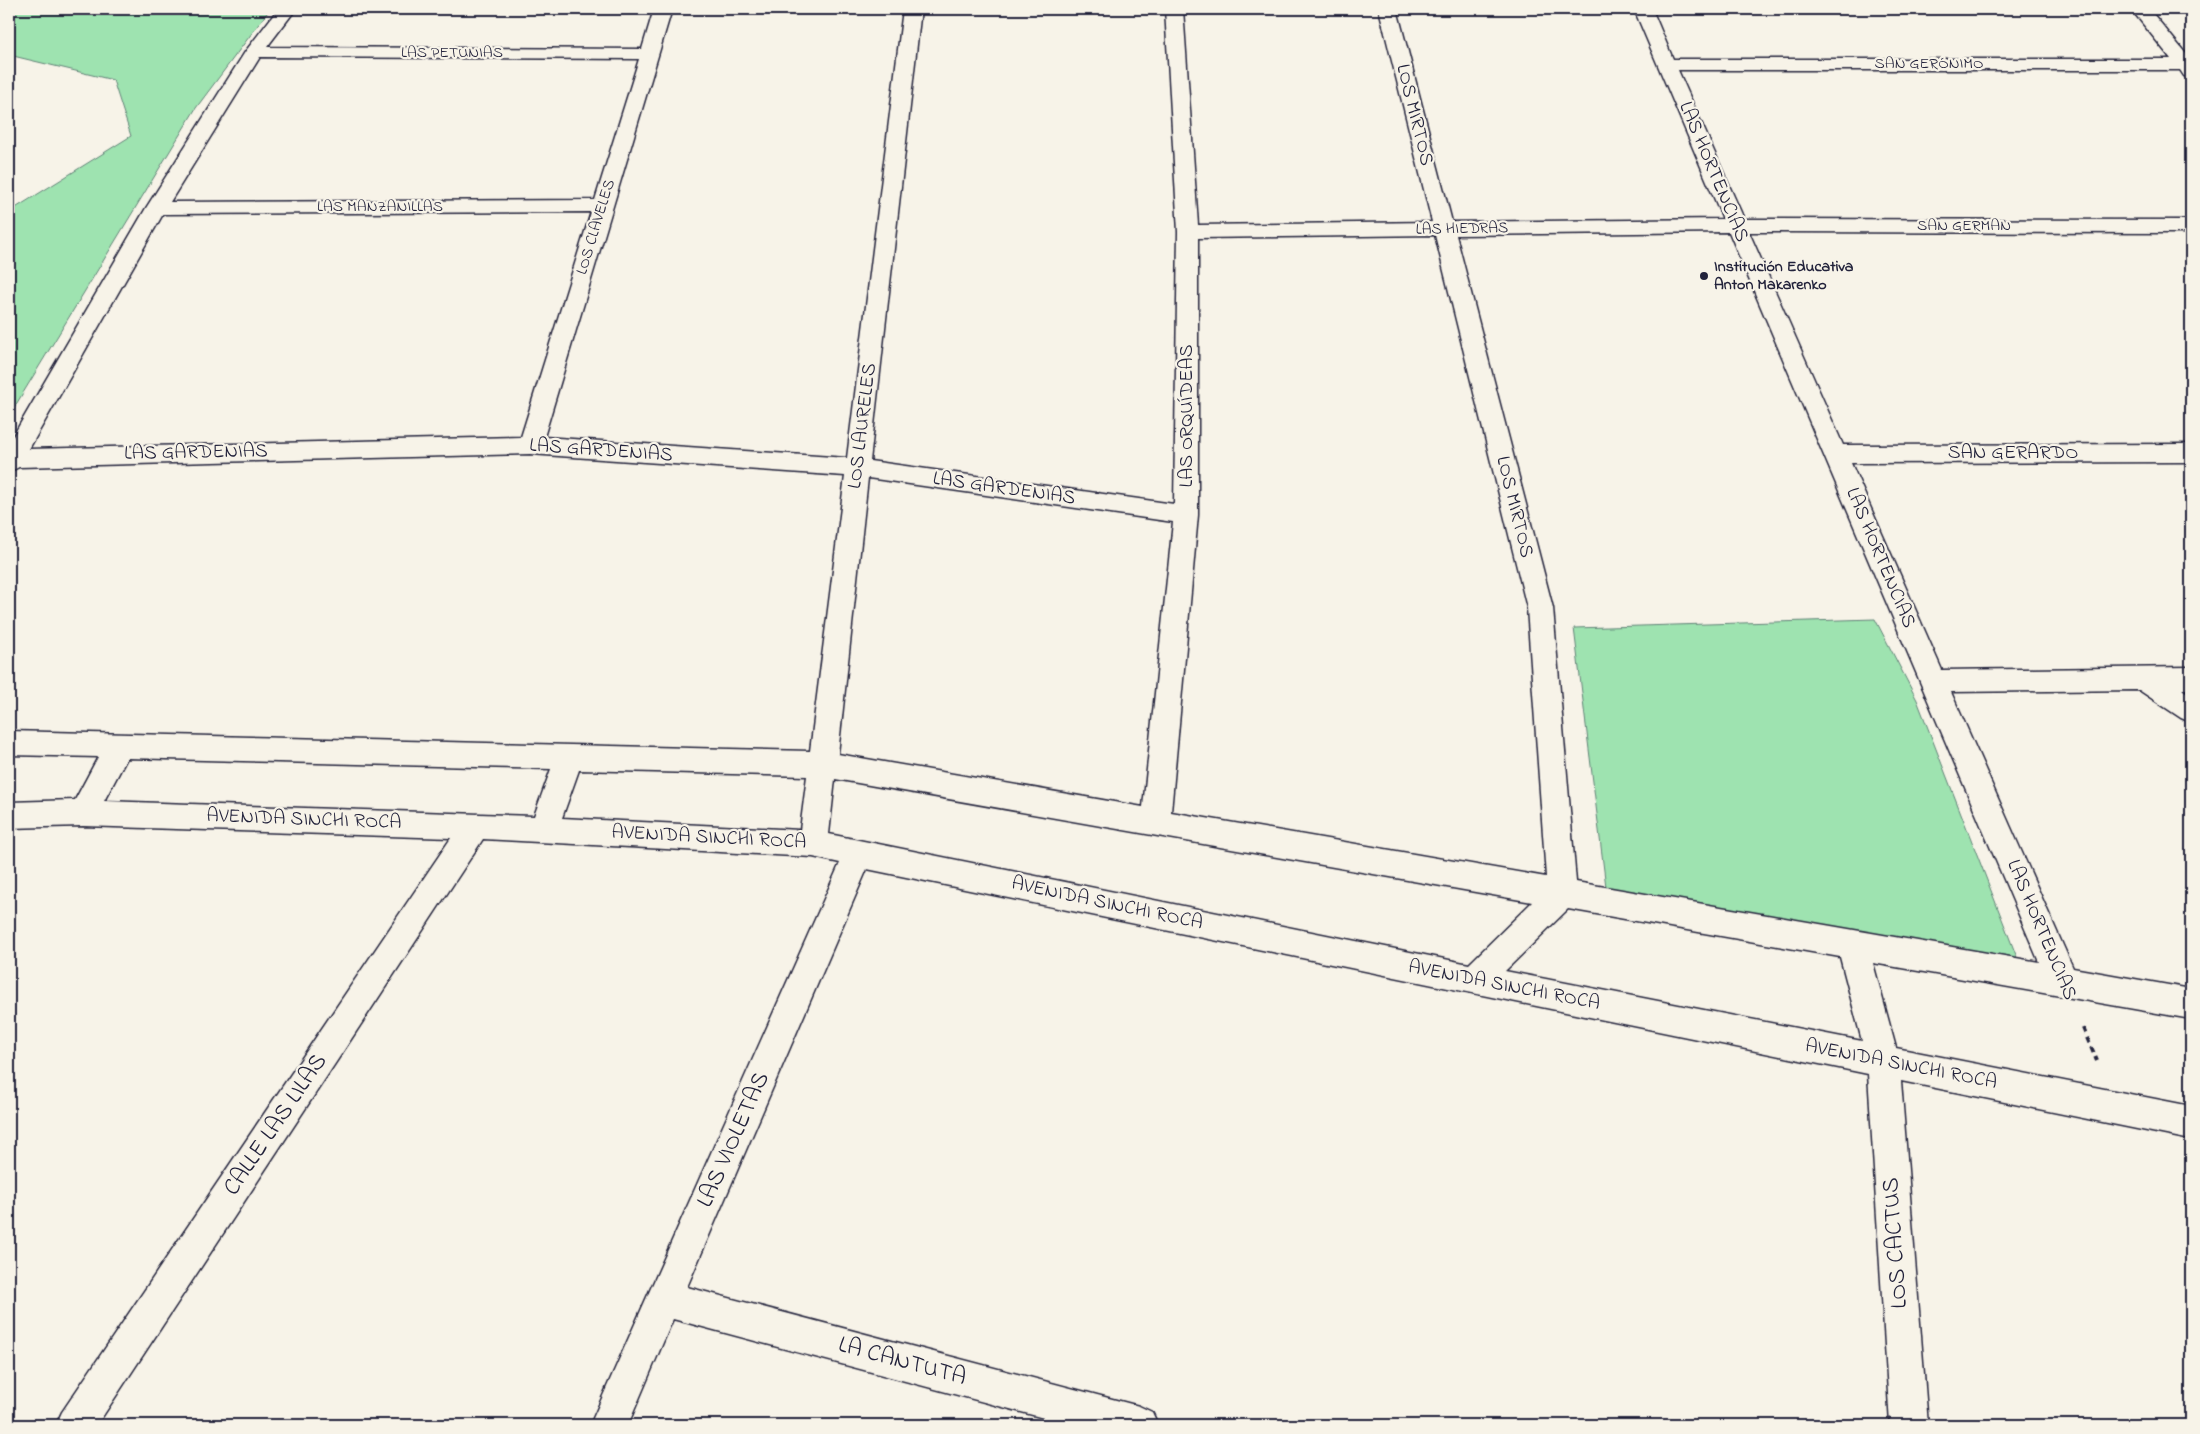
<svg xmlns="http://www.w3.org/2000/svg" width="2200" height="1434" font-family="'Indie Flower',sans-serif">
<rect width="100%" height="100%" fill="#f7f3e8"/>
<filter id="ink" filterUnits="userSpaceOnUse"><feTurbulence type="fractalNoise" baseFrequency=".02" numOctaves="2"/><feDisplacementMap in="SourceGraphic" scale="10" xChannelSelector="R" yChannelSelector="G"/><feConvolveMatrix kernelMatrix="1 2 1 2 8 2 1 2 1" color-interpolation-filters="sRGB"/></filter>
<g filter="url(#ink)">
<!-- green -->
<g fill="#9ee3b0" stroke="#608276">
<path d="M9 9H270L196 108 9 416V212L131 136 113 80 9 55Z"/>
<path d="M1875 619 1917 700 2023 973 1608 903 1574 628Z"/>
</g>
<g fill="none" stroke-linecap="round" stroke-linejoin="round">
<defs>
<path id="minor" d="M278 9H296L267 47 642 49 654 9H672L544 437 847 458 903 9H921L870 461 1174 504 1178 232 1165 9H1183L1198 225 1432 222 1379 9H1397L1452 222 1723 219 1634 9H1652L1673 59H2171L2131 9H2149L2191 60V77L2184 76 2180 70H1678L1744 219 2191 220V233L1749 232 1843 445 2191 444V462L1851 463 1942 670 2191 667V689H2182L2191 696V722L2181 718 2139 690 1951 692 2073 968 2191 989V1019L1873 963 1896 1048 2191 1106V1140L1901 1081 1928 1425H1890L1868 1074 867 869 687 1287 1139 1406 1152 1412 1158 1425H1070L673 1319 628 1425H590L840 863 813 857 483 839 97 1425H56L62 1412 451 838 83 826 9 828V802L75 800 98 757 9 755V731L810 751 845 476 530 454 19 467 9 472V443L146 208 245 52ZM260 57 639 59 595 200 170 202ZM591 212 521 437 29 449 163 214ZM1729 232 2039 962 1576 882 1553 608 1456 235ZM1435 235 1527 608 1546 877 1171 812 1198 515V238ZM868 478 1173 522 1143 807 838 754ZM127 758 551 769 534 816 104 801ZM579 770 807 776 800 830 562 818ZM835 779 1532 902 1469 964 829 834ZM1568 909 1840 957 1862 1041 1505 971Z"/>
</defs>
<!-- minor casing -->
<use href="#minor" stroke="#22223b" stroke-width="3"/>
<!-- path -->
<path stroke="#22223b" stroke-width="4" stroke-dasharray="6 4.5" stroke-linecap="butt" d="M2083 1028 2097 1061"/>
<!-- minor -->
<use href="#minor" fill="#f7f3e8" fill-rule="evenodd"/>
</g>
</g>
<!-- markers -->
<circle fill="#22223b" stroke="#f7f3e8" stroke-width="2" cx="1704" cy="276" r="5"/>
<g text-anchor="middle" dominant-baseline="central" stroke-width="4.5" stroke-linejoin="round" paint-order="stroke">
<!-- far-street labels -->
<g font-size="16" fill="#22223b" stroke="#f7f3e8">
<text x="452" y="53">LAS PETUNIAS</text>
<text x="1929" y="64">SAN GERÓNIMO</text>
<text x="380" y="207">LAS MANZANILLAS</text>
<text x="1964" y="226">SAN GERMAN</text>
<text transform="translate(596 227) rotate(-73)">LOS CLAVELES</text>
<text transform="translate(1462 229) rotate(-1)">LAS HIEDRAS</text>
</g>
<!-- far-poi labels -->
<g font-size="16" font-weight="bold" fill="#22223b" stroke="#f7f3e8" text-anchor="start">
<text x="1714" y="267">Institución Educativa<tspan x="1714" dy="18">Anton Makarenko</tspan></text>
</g>
<!-- street labels -->
<g font-size="20" fill="#22223b" stroke="#f7f3e8">
<text transform="translate(1414 115) rotate(76)">LOS MIRTOS</text>
<text transform="translate(1713 172) rotate(67)">LAS HORTENCIAS</text>
<text transform="translate(1187 416) rotate(-90)">LAS ORQUÍDEAS</text>
<text transform="translate(863 426) rotate(-83)">LOS LAURELES</text>
<text transform="translate(601 451) rotate(4)">LAS GARDENIAS</text>
<text transform="translate(196 453) rotate(-1)">LAS GARDENIAS</text>
<text x="2013" y="453">SAN GERARDO</text>
<text transform="translate(1004 489) rotate(8)">LAS GARDENIAS</text>
<text transform="translate(1514 507) rotate(76)">LOS MIRTOS</text>
<text transform="translate(1880 558) rotate(67)">LAS HORTENCIAS</text>
<text transform="translate(304 820) rotate(2)">AVENIDA SINCHI ROCA</text>
<text transform="translate(709 838) rotate(3)">AVENIDA SINCHI ROCA</text>
<text transform="translate(1107 904) rotate(12)">AVENIDA SINCHI ROCA</text>
<text transform="translate(2041 930) rotate(67)">LAS HORTENCIAS</text>
<text transform="translate(1504 986) rotate(11)">AVENIDA SINCHI ROCA</text>
<text transform="translate(1901 1065) rotate(11)">AVENIDA SINCHI ROCA</text>
</g>
<!-- near-street labels -->
<g font-size="24" fill="#22223b" stroke="#f7f3e8">
<text transform="translate(276 1125) rotate(-56)">CALLE LAS LILAS</text>
<text transform="translate(734 1140) rotate(-66)">LAS VIOLETAS</text>
<text transform="translate(1896 1243) rotate(-94)">LOS CACTUS</text>
<text transform="translate(902 1362) rotate(15)">LA CANTUTA</text>
</g>
</g>
<!-- margin -->
<rect width="2200" height="1434" fill="none" stroke="#f7f3e8" stroke-width="30"/>
<rect x="15" y="15" width="2170" height="1404" fill="none" stroke="#22223b" stroke-width="2" filter="url(#ink)"/>
</svg>
